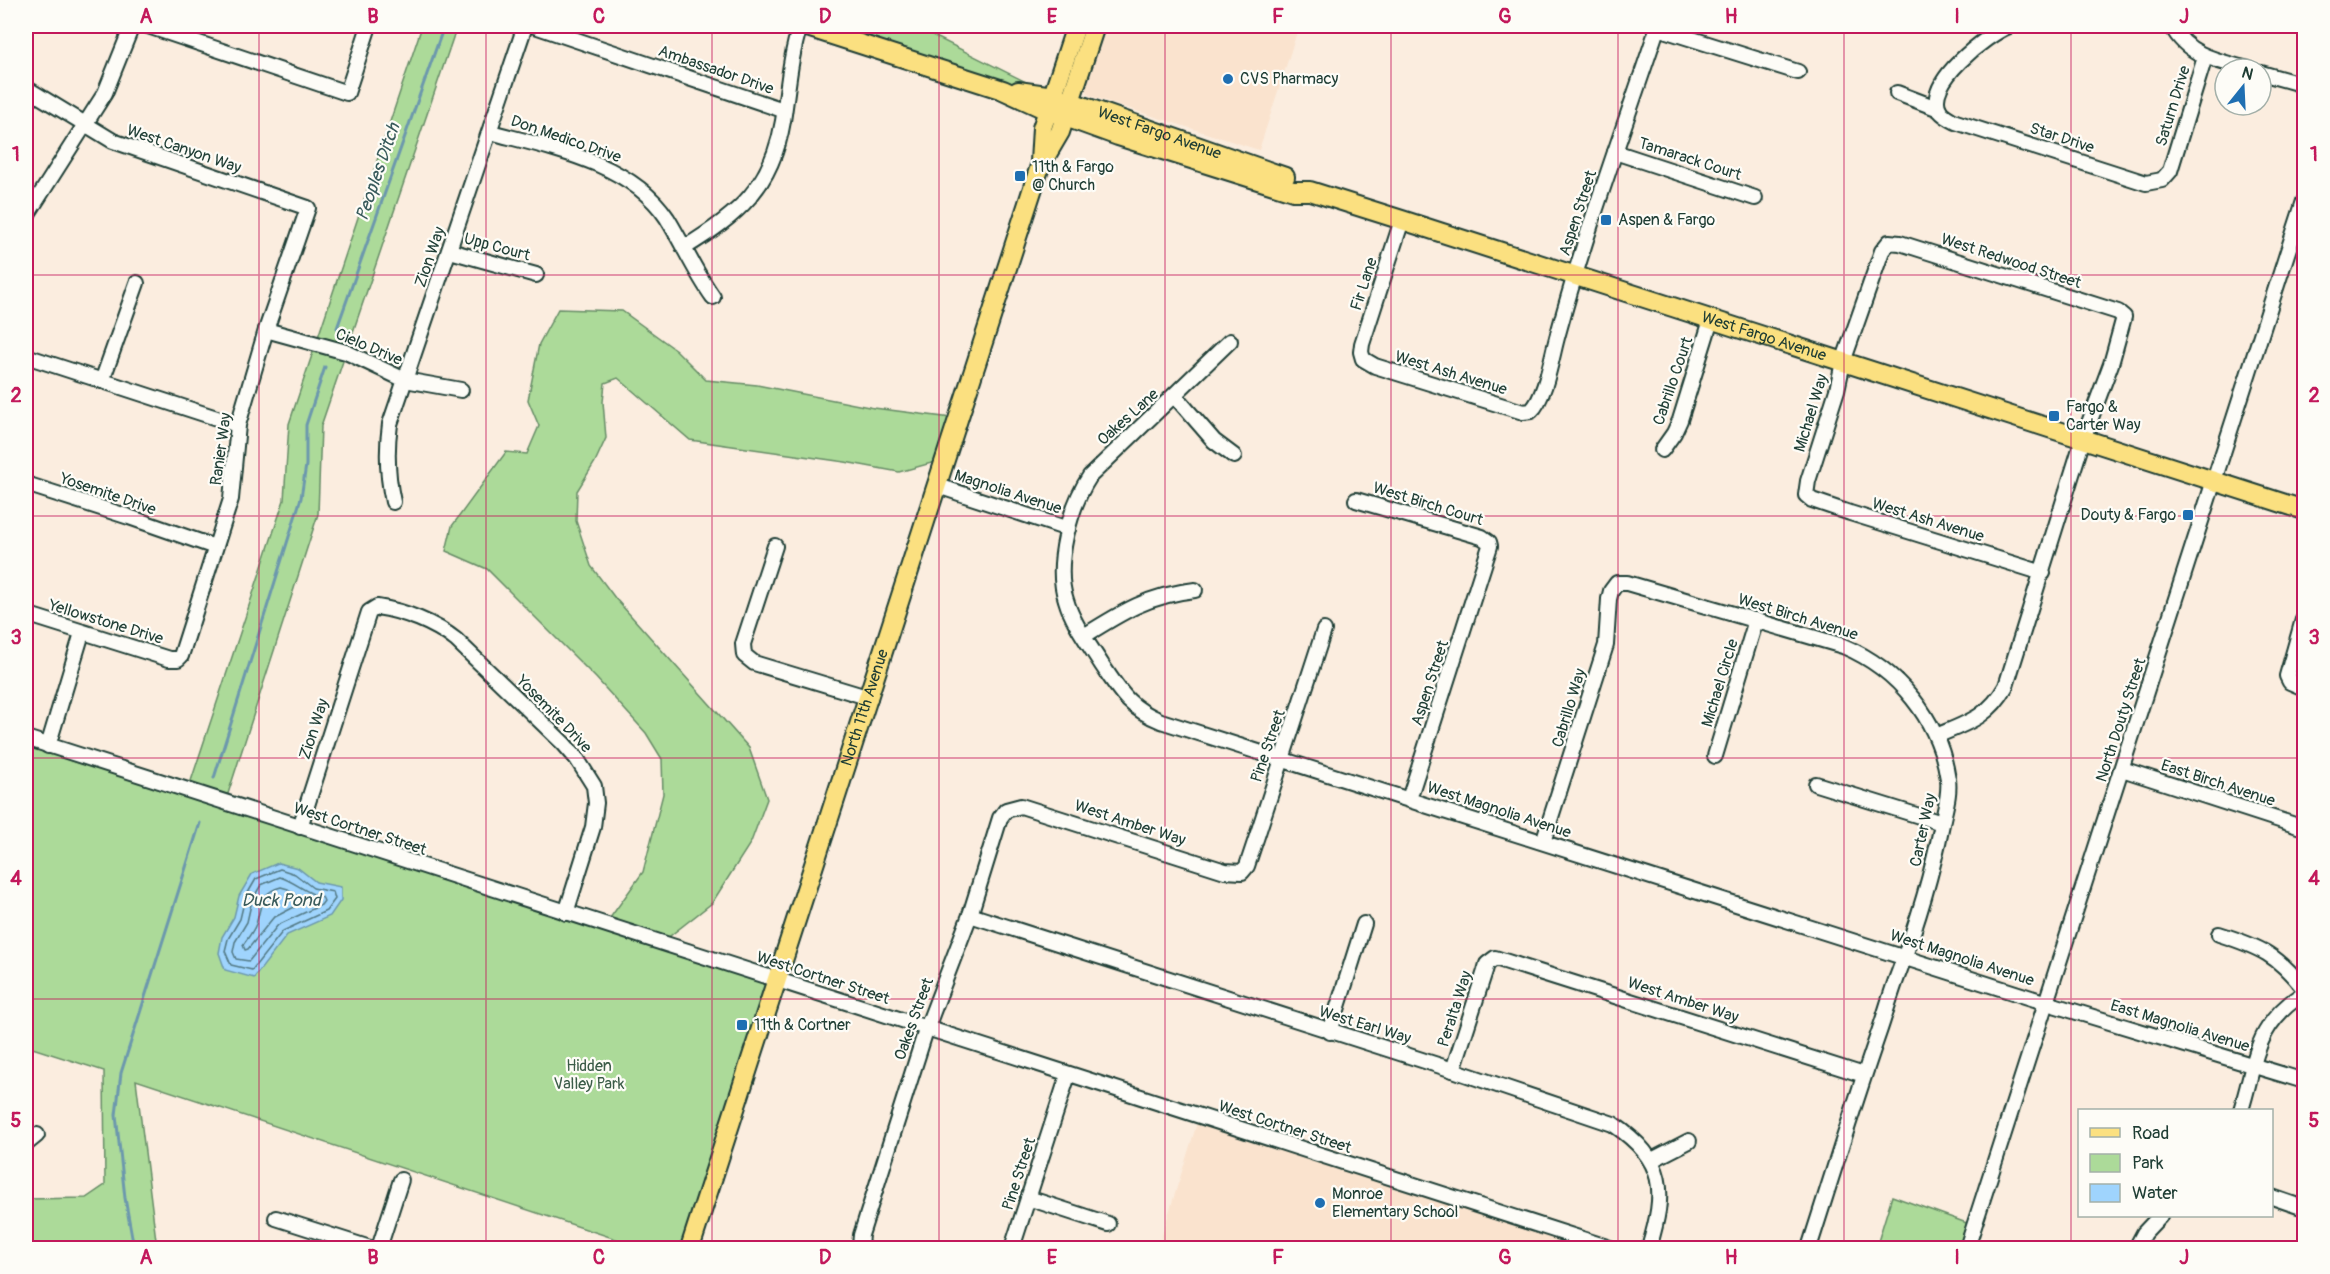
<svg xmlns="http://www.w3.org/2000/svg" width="2330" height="1274" font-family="Pangolin,sans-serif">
<rect width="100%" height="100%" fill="#fbeddf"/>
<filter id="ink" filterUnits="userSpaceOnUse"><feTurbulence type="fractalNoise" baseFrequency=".0167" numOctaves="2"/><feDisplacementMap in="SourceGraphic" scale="12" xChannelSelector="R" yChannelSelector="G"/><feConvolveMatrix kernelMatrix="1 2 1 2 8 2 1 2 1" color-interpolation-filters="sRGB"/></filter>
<g filter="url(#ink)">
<!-- built -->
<g fill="#fae3ce">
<path d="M1105 26H1299L1259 150 1090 96 1084 88Z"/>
<path d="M1199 1117 1610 1248H1158Z"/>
</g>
<!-- green -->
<g fill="#acda99" stroke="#668c66" stroke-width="1.5">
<path d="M422 26H457L321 426 318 514 225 803 605 925 643 872 663 794 662 759 646 733 596 678 487 569 446 551 452 526 506 452 527 454 539 426 528 400 539 344 558 309 622 311 676 350 706 380 757 385 874 408 959 419 946 459 899 472 845 462 690 440 618 378 605 383 603 402 606 438 595 462 577 491 576 521 591 566 615 598 749 748 767 799 751 842 712 903 661 943 778 981 690 1248H643L136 1080 157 1248H26V1199L86 1198 105 1185 104 1071 26 1046V738L188 790 284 500 289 424Z"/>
<path d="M794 26H914L1054 96 864 48 797 35Z"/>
<path d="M1892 1196 1975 1226 1967 1248H1876Z"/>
</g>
<!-- water -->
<path fill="#9fd4fd" stroke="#6c98ad" stroke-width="1.5" d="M278 863 298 868 316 882 341 887V900L330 916 287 935 254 978 225 970 219 953 222 937 234 917 239 896 252 874Z"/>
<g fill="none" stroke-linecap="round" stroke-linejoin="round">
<!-- shore -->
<g stroke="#527984" stroke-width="1.5">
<path d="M280 869 295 874 313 888 333 892 335 899 326 911 283 931 252 970 231 965 225 951 228 939 240 919 245 898 256 879Z"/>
<path d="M280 877C296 882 306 894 322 897L324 901 321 905 278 925 249 961 236 959 233 952 235 942 247 922 252 900 261 885Z"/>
<path d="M281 887 288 889 301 899 302 903 273 918 248 949 245 950 243 945C247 939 253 932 256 924 262 906 259 893 281 887Z"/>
</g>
<!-- stream -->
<g stroke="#6c98ad" stroke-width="3">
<path d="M337 328 444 26"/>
<path d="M214 778 301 498 306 465V425L325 367"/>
<path d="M134 1248 125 1198 116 1115 121 1073 200 823"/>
</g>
<defs>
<g id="minor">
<path d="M148 26 347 93 369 26"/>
<path d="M535 26 783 110"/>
<path d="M2009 26C1988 34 1922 84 1940 111 1944 116 1950 119 1956 122L2146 183 2162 180 2170 171 2205 57"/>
<path d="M2172 26C2187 56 2218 61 2248 69"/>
<path d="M1657 28 1798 72"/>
<path d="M2261 73 2304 85"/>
<path d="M26 88 113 141 308 208 266 330 238 425 231 499 181 656 178 659H169L26 614"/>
<path d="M1897 93 1939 109"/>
<path d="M490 132C550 148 630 162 667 218 683 244 695 272 713 297"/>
<path d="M1615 152 1755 198"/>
<path d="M26 217 105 93 132 26"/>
<path d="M1402 220 1362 344 1361 352 1363 359 1375 366 1523 412 1531 411C1546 397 1552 354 1558 334 1586 230 1624 128 1658 26"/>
<path d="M684 248C738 215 772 187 783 121 788 89 790 57 800 26"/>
<path d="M450 251 536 275"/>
<path d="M266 330 346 352 405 380 461 390"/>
<path d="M1230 341 1090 476C1070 506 1054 565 1066 600 1073 624 1089 644 1102 665 1121 693 1129 708 1161 721L2047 1003 2304 1081"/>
<path d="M26 356 238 425"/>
<path d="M102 381 137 283"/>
<path d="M1175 396 1214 441 1234 456"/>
<path d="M1662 450 1674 433 1680 420 1711 320"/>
<path d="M26 484 129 517 215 547"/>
<path d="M938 486 1068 529"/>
<path d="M1356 500 1482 537 1489 542 1490 546 1409 799"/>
<path d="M393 502C387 475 386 452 390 424L525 26"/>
<path d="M775 546 743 644 744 655 754 663 870 698"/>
<path d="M2304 616 2287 676 2290 682 2304 688"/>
<path d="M1084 636C1122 612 1149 595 1195 590"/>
<path d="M1936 736C1967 723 1989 717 2006 686L2083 439 2111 364 2124 317 2118 312 1900 243 1889 242 1882 251 1843 362 1837 390 1808 481 1806 495 1812 500 1850 513 2043 573"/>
<path d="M26 738 1610 1248"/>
<path d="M48 746 82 633"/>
<path d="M1715 756 1756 620"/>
<path d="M2122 769 2304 828"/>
<path d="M1816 784 1942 823"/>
<path d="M300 827 369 612 377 607C404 611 435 623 456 640L564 744 577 759 594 786 596 803 593 827 566 913"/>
<path d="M1543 842 1606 645 1609 599 1611 591 1617 583H1627L1843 646C1898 669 1939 719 1948 779 1950 795 1945 808 1942 824 1932 874 1917 924 1899 972 1891 992 1886 1012 1879 1032 1854 1104 1832 1176 1809 1248"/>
<path d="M970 915 1453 1070 1613 1124C1667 1161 1666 1191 1649 1248"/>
<path d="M2219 934C2260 947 2278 955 2304 989"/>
<path d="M1330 1032 1364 924"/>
<path d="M1453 1070 1485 971 1487 964 1495 958 1864 1075"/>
<path d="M2241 1110C2257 1059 2254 1025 2304 993"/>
<path d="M26 1144 37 1135"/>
<path d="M1652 1160 1689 1141"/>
<path d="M2272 1197 2304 1208"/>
<path d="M1028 1198 1108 1224"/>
<path d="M276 1218 370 1248"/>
<path d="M379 1248 401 1180"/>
<path d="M864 1248 860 1245 861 1235 926 1030 970 915 1000 818 1006 810 1021 806 1225 871 1242 872 1247 866 1258 833 1324 630"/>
<path d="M1012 1248 1068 1075"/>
<path d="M1967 1248 2304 201"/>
<path d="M2136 1248 2144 1233 2160 1216"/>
</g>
<g id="major">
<path id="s1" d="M804 26 1003 90 1049 111 1118 136 1293 191H1310L1402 220 2304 510"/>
<path id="s2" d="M1018 91 1054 96 1285 177"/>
<path d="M1040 162 1042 128 1076 26"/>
<path id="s3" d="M690 1248 1040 166 1060 132 1095 26"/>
</g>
</defs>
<!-- minor casing -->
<use href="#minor" stroke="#1f3d34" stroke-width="18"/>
<!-- major casing -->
<use href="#major" stroke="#1f3d34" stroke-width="22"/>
<!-- minor -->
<use href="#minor" stroke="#fdfcf7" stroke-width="14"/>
<!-- major -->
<use href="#major" stroke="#fbe080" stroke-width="18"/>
</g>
</g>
<!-- grid -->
<path fill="none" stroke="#c2185b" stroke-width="1.5" stroke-opacity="0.55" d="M259 26V1248M486 26V1248M712 26V1248M939 26V1248M1165 26V1248M1391 26V1248M1618 26V1248M1844 26V1248M2071 26V1248M26 275H2304M26 516H2304M26 758H2304M26 999H2304"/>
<!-- markers -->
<g fill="#1f6fb2" stroke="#fdfcf7" stroke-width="2">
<circle cx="1228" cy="79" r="6"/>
<rect x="1014" y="170" width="12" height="12" rx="3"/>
<rect x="1600" y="214" width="12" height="12" rx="3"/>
<rect x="2048" y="410" width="12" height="12" rx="3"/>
<rect x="2182" y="509" width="12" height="12" rx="3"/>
<rect x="736" y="1019" width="12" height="12" rx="3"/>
<circle cx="1320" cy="1203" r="6"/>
</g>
<g text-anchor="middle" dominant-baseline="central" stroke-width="4.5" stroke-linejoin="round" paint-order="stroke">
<!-- street labels -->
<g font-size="16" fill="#1f3d34" stroke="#fdfcf7">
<text transform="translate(716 70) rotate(19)">Ambassador Drive</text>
<text transform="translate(2173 106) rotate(-73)">Saturn Drive</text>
<text stroke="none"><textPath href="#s2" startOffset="148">West Fargo Avenue</textPath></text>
<text transform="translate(2062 138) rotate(18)">Star Drive</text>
<text transform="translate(566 139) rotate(19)">Don Medico Drive</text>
<text transform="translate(184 149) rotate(19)">West Canyon Way</text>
<text transform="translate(1690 159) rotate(18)">Tamarack Court</text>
<text transform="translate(1578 213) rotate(-72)">Aspen Street</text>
<text transform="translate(497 247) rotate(15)">Upp Court</text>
<text transform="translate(430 257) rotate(-71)">Zion Way</text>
<text transform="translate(2011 261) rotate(18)">West Redwood Street</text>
<text transform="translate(1364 284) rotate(-72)">Fir Lane</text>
<text stroke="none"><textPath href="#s1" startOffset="1010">West Fargo Avenue</textPath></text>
<text transform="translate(369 347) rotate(23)">Cielo Drive</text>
<text transform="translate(1451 373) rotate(17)">West Ash Avenue</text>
<text transform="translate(1673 381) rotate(-71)">Cabrillo Court</text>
<text transform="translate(1811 413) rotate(-73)">Michael Way</text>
<text transform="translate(1128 417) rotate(-42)">Oakes Lane</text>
<text transform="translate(221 449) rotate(-82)">Ranier Way</text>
<text transform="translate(1008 492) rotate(18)">Magnolia Avenue</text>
<text transform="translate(108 494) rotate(19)">Yosemite Drive</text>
<text transform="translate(1428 504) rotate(17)">West Birch Court</text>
<text transform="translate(1928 520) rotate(17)">West Ash Avenue</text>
<text transform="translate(1798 617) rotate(17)">West Birch Avenue</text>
<text transform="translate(106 622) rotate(17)">Yellowstone Drive</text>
<text transform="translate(1430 683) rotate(-72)">Aspen Street</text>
<text transform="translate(1720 683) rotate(-73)">Michael Circle</text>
<text stroke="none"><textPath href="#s3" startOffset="568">North 11th Avenue</textPath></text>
<text transform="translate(1569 708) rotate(-73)">Cabrillo Way</text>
<text transform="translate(554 714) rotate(46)">Yosemite Drive</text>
<text transform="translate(2121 720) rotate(-72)">North Douty Street</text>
<text transform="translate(314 729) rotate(-72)">Zion Way</text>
<text transform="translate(1268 746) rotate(-71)">Pine Street</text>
<text transform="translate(2218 783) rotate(18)">East Birch Avenue</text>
<text transform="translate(1499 810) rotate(18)">West Magnolia Avenue</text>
<text transform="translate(1130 823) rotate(18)">West Amber Way</text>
<text transform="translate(360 829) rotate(18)">West Cortner Street</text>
<text transform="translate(1923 830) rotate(-78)">Carter Way</text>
<text transform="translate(1962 958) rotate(18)">West Magnolia Avenue</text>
<text transform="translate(823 978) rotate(18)">West Cortner Street</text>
<text transform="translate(1683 1000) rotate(18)">West Amber Way</text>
<text transform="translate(1455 1009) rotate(-72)">Peralta Way</text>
<text transform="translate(914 1019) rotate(-70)">Oakes Street</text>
<text transform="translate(1365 1025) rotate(17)">West Earl Way</text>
<text transform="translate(2180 1026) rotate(17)">East Magnolia Avenue</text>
<text transform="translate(1285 1127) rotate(18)">West Cortner Street</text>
<text transform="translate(1019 1174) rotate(-72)">Pine Street</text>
</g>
<!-- poi labels -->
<g font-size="16" fill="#1f3d34" stroke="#fdfcf7" text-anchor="start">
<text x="1240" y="79">CVS Pharmacy</text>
<text x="1032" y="167">11th &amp; Fargo<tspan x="1032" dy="18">@ Church</tspan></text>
<text x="1618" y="220">Aspen &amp; Fargo</text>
<text x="2066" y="407">Fargo &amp;<tspan x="2066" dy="18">Carter Way</tspan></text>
<text x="2176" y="515" text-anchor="end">Douty &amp; Fargo</text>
<text x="754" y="1025">11th &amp; Cortner</text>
<text x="1332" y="1194">Monroe<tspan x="1332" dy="18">Elementary School</tspan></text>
</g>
<!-- park labels -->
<g font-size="16" fill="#3b5c48" stroke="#fdfcf7">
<text x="589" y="1066">Hidden<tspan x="589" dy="18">Valley Park</tspan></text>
</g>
<!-- water labels -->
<g font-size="18" font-style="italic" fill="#395b5c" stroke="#fdfcf7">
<text transform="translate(378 172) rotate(-71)">Peoples Ditch</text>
<text x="281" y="900">Duck Pond</text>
</g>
</g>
<!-- margin -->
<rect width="2330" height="1274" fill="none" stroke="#fdfcf7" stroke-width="66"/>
<!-- legend -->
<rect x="2078" y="1109" width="195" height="108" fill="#fdfcf7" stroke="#a4b0a9" stroke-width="1.5"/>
<rect x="2090" y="1128" width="30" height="9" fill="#fbe080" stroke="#a4b0a9" stroke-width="1.5"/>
<text x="2132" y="1139" font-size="18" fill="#1f3d34">Road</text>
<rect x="2090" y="1154" width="30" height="18" fill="#acda99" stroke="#a4b0a9" stroke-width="1.5"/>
<text x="2132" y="1169" font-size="18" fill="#1f3d34">Park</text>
<rect x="2090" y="1184" width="30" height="18" fill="#9fd4fd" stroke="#a4b0a9" stroke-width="1.5"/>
<text x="2132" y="1199" font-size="18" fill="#1f3d34">Water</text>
<!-- north arrow -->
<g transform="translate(2243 87) rotate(18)"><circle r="28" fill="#fdfcf7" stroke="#a4b0a9" stroke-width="1.5"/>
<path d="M0-4.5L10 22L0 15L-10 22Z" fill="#1f6fb2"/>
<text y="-9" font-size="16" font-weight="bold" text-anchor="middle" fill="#1f3d34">N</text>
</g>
<rect x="33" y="33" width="2264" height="1208" fill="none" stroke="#c2185b" stroke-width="2"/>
<g font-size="20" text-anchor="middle" font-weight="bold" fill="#c2185b">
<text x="146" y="23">A</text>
<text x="373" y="23">B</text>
<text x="599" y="23">C</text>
<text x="825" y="23">D</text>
<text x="1052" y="23">E</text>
<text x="1278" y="23">F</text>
<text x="1505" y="23">G</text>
<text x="1731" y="23">H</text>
<text x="1957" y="23">I</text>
<text x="2184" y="23">J</text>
<text x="16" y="161">1</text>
<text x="2314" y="161">1</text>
<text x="16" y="402">2</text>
<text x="2314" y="402">2</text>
<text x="16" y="644">3</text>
<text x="2314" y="644">3</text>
<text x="16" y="885">4</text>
<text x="2314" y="885">4</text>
<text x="16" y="1127">5</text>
<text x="2314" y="1127">5</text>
<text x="146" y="1264">A</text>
<text x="373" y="1264">B</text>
<text x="599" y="1264">C</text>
<text x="825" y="1264">D</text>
<text x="1052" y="1264">E</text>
<text x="1278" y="1264">F</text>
<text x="1505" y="1264">G</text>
<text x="1731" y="1264">H</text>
<text x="1957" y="1264">I</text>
<text x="2184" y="1264">J</text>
</g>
</svg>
